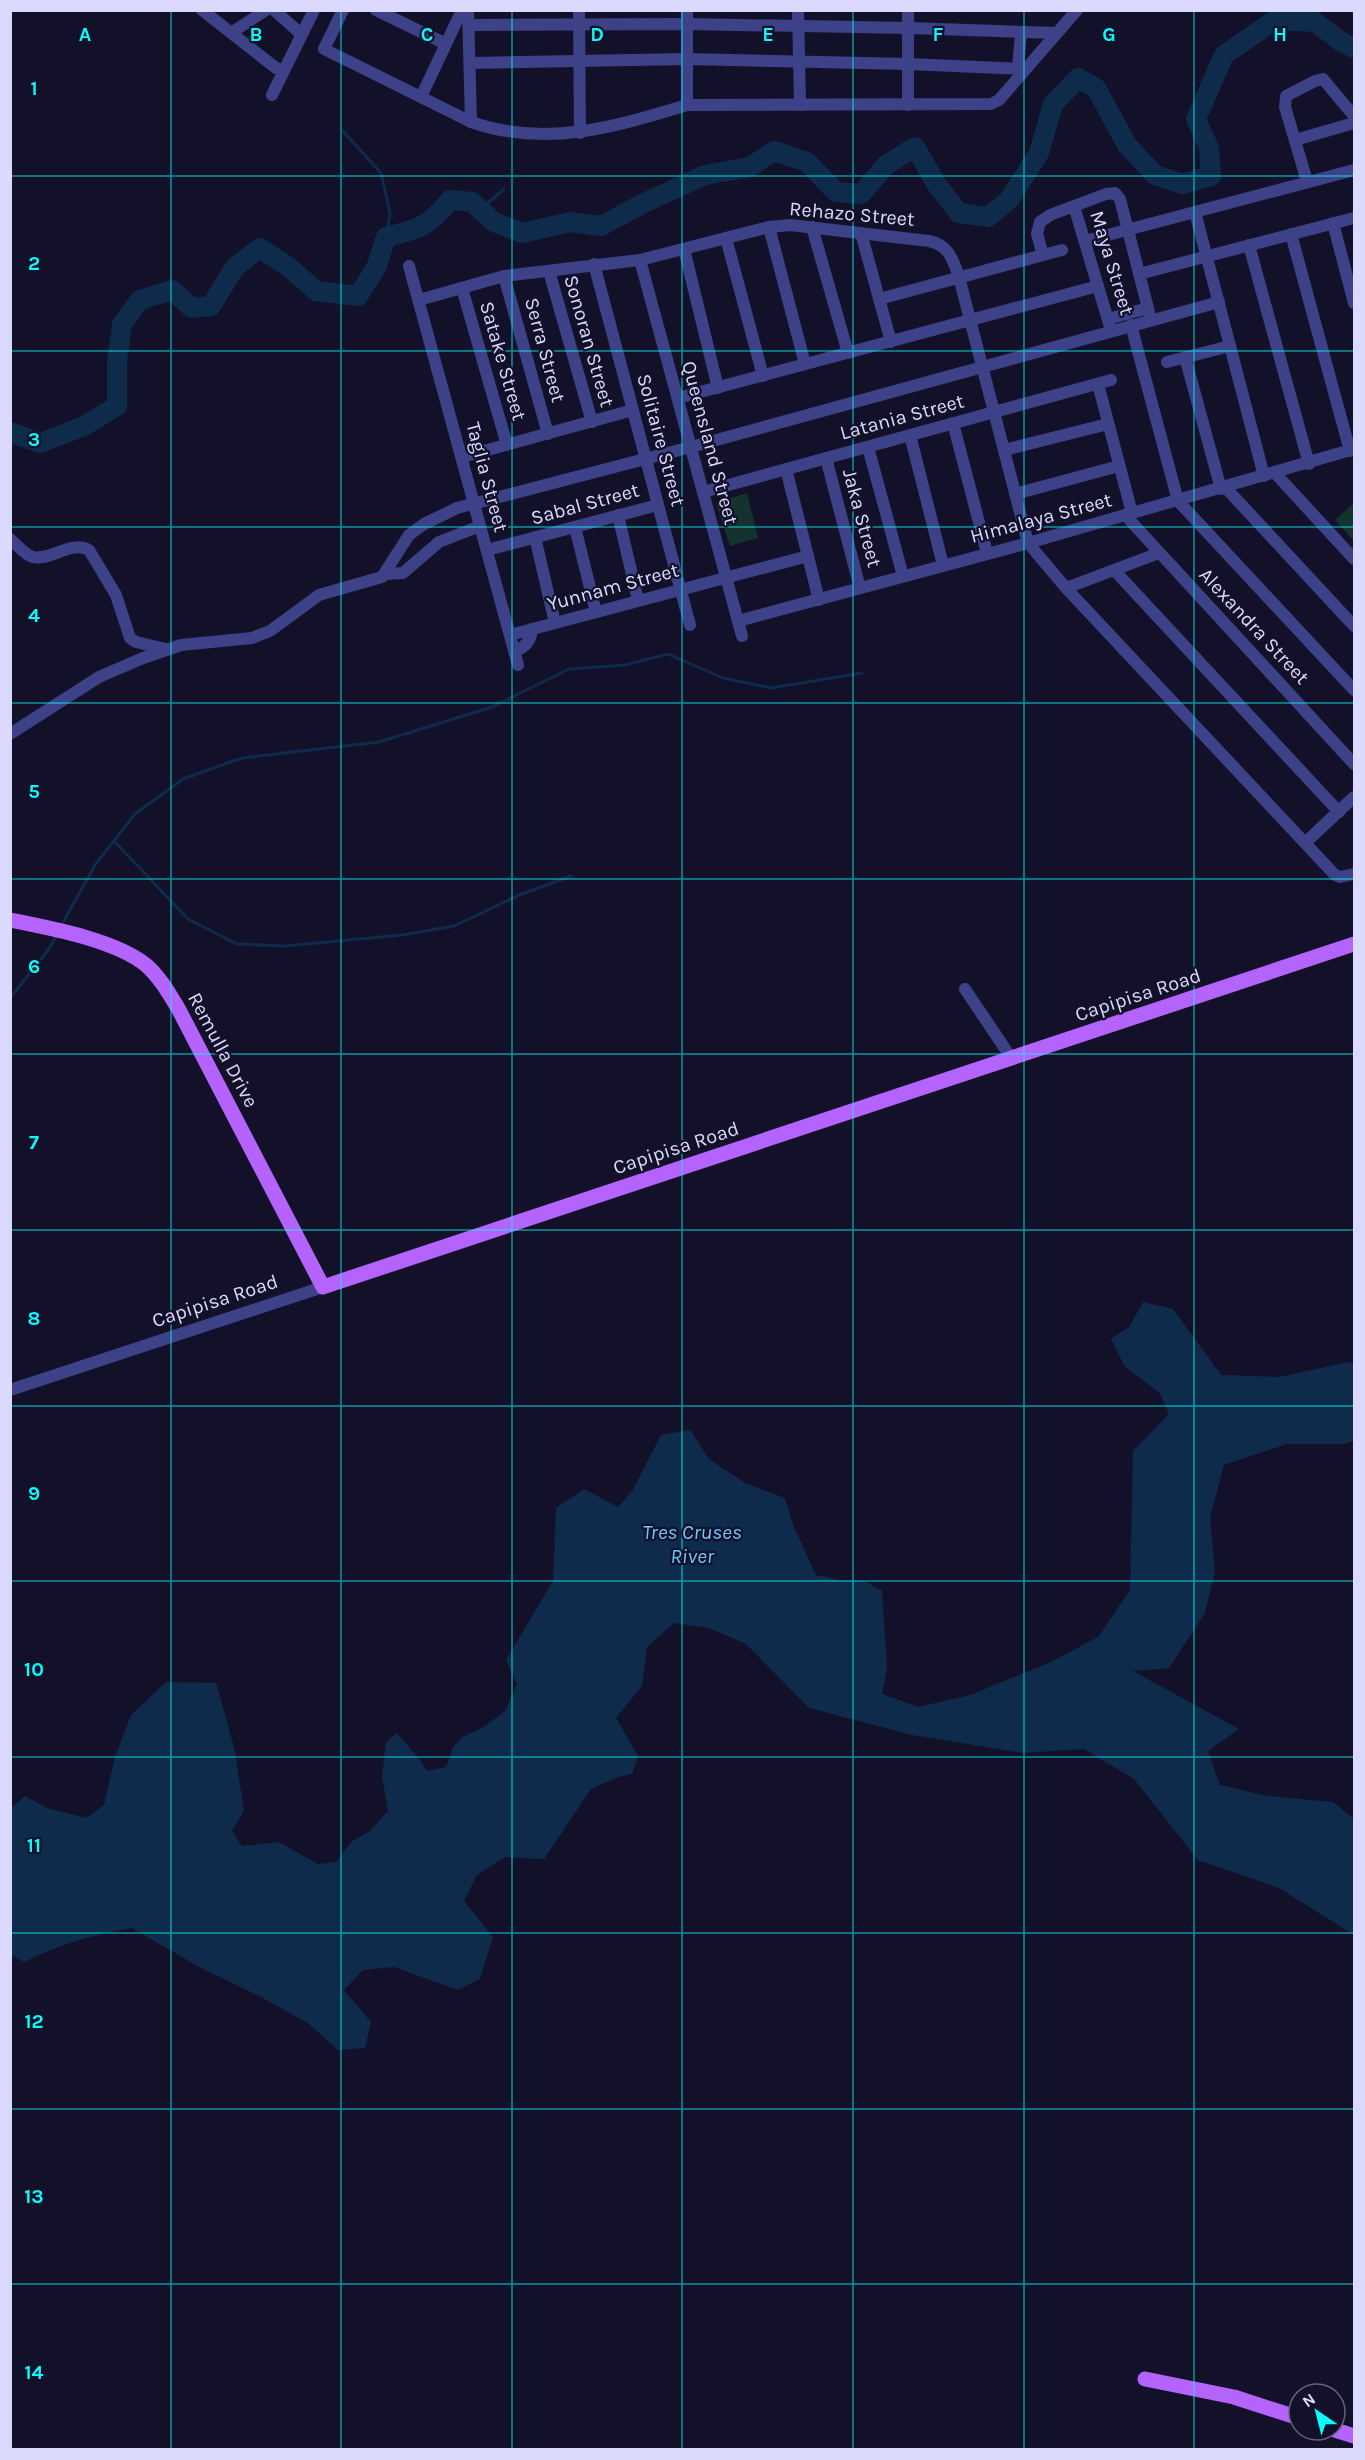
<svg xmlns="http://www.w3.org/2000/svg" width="1365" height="2460" font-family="Karla,sans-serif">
<rect width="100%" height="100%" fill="#131129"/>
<!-- green -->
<g fill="#14332f">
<path d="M747 493 758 538 730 546 716 503Z"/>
<path d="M1354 503V541L1335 520Z"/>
</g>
<!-- water -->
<path fill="#0e2b4c" d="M1143 1302 1173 1309 1221 1375 1279 1377 1349 1362 1354 1364V1441L1343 1444H1287L1224 1465 1210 1517 1215 1571 1205 1613 1169 1668 1133 1671 1239 1729 1208 1751 1220 1785 1268 1796 1333 1802 1354 1819V1935L1279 1888 1198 1860 1134 1779 1084 1749 1023 1753 912 1735 809 1708 746 1644 709 1628 674 1623 647 1647 642 1686 616 1718 638 1756 632 1774 618 1777 591 1789 544 1859 505 1857 477 1875 464 1901 493 1937 480 1979 458 1990 394 1967 363 1970 344 1990 371 2022 365 2048 338 2050 308 2023 261 1997 201 1968 132 1928C93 1934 59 1945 24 1962L11 1955V1808L25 1796 47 1808 86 1818 104 1805 115 1757 131 1715 166 1682 216 1683 234 1747 244 1811 232 1831 242 1846 279 1842 318 1864 336 1862 352 1841 370 1831 388 1811 382 1777 386 1742 397 1733 418 1757 427 1771 446 1767 453 1747 463 1737 484 1727 505 1711 517 1684 506 1660 553 1581 556 1508 584 1489 618 1507 633 1490 661 1435 690 1430 709 1459 745 1483 785 1498 793 1525 816 1575 840 1580 865 1581 882 1591 887 1668 882 1694 918 1707 970 1695 1049 1663 1098 1637 1130 1590 1133 1451 1169 1414 1160 1393 1125 1367 1111 1339 1129 1327Z"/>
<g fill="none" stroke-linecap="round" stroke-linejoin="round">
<!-- stream -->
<g stroke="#0e2b4c" stroke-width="3">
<path d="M1315 22 1316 10"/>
<path d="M343 131 381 173 390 213 386 237"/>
<path d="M480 210 504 189"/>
<path d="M114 841 188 919 237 944 285 946 402 935 454 926 519 895 571 876"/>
<path d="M61 926 95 865 135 814 183 779 242 758 379 742 492 707 569 669 625 665 668 654 723 678 771 688 862 673"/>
<path d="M10 998 49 949 57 935"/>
</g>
<!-- river -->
<path stroke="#0e2b4c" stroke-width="20" d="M10 432 40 443 84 426 117 406V361L122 324 140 300 172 290 192 308 211 306 235 267 260 248 290 268 316 291 358 296 376 268 386 237C418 229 429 227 450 200L472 202 494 222 522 233 570 222 601 226 642 204 705 175 750 167 774 151 807 162 836 192 861 194 886 165 915 147 937 185 959 213 988 217 1009 200 1039 153 1053 104 1078 78 1096 88 1127 145 1155 175 1182 184 1211 176 1209 148 1196 119 1224 55 1275 20 1315 22 1343 43 1354 48"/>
<!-- minor -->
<g stroke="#3d4288" stroke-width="12">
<path d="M202 10 276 68 283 70"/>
<path d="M274 10 301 34"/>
<path d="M343 10 324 49 471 122C545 148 615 127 687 105L991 104 999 100 1077 10"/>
<path d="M376 10 446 44"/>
<path d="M468 10 471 122"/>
<path d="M579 10 580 133"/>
<path d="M687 10V105"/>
<path d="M798 10 800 105"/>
<path d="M470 25 687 24 909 28 1056 33"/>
<path d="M231 33 266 10"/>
<path d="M471 63 687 59 908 64 1024 69"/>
<path d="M1018 69 1021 33"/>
<path d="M272 95 314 10"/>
<path d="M421 97 462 10"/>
<path d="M908 105V10"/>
<path d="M1295 140 1354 123"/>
<path d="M1307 181 1285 107 1286 96 1315 81 1323 79 1354 116"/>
<path d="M1074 206 1111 330"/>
<path d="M1195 212 1264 476"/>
<path d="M1333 223 1354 303"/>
<path d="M769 227 805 364"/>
<path d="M812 227 848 353"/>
<path d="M861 233 891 342"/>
<path d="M1291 234 1350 451"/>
<path d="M726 238 763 376"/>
<path d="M1085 241 1354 170"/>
<path d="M1249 245 1309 464"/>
<path d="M684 249 718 388"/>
<path d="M1043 255 1037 234 1040 222 1050 215 1106 194 1115 193 1120 199 1151 320"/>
<path d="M640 260 742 636"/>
<path d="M594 264 690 625"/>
<path d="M409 266 518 665"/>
<path d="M549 271 592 422"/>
<path d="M1139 274 1354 218"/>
<path d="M504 276 548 434"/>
<path d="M462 288 507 445"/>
<path d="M879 299 1062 250"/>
<path d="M419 300 504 276 640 260 769 227 790 225 929 241C949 245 953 260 959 277L1028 543 1066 588 1335 875 1340 877 1354 874"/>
<path d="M1108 319 1148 308"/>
<path d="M1131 325 1178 501 1354 690"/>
<path d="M1185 357 1221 489"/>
<path d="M1167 362 1230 346"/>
<path d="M1098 384 1132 513"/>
<path d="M678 398 1098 286"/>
<path d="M953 423 987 553"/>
<path d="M910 435 943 565"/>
<path d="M868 447 903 576"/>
<path d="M1004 450 1108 424"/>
<path d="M462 457 633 410"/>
<path d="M826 458 860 588"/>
<path d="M786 469 819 600"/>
<path d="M1275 473 1354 559"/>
<path d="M1225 487 1354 626"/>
<path d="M703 492 1111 380"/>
<path d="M1015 494 1119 466"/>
<path d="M618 515 638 600"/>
<path d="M1125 515 1354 764"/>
<path d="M575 527 596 612"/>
<path d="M535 537 555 623"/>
<path d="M10 539C17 545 25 555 33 557 52 561 70 540 89 550L116 595 130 638 136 642 166 649"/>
<path d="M487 550 658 505"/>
<path d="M1114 570 1339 812"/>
<path d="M386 574 403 573 439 542 480 526"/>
<path d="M1066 588 1159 553"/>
<path d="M738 621 1028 543 1354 449"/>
<path d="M510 635 808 556"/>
<path d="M514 651C525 648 531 641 532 629"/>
<path d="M10 734 99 677 143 658 181 645 252 638 270 631 319 595 382 577 409 535 424 524 457 508 691 447 1219 302"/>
<path d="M1306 842 1354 797"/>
<path d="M965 989 1012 1059"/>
<path d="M10 1390 323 1287"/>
</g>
<!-- major -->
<g stroke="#b463fc" stroke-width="15">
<path d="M10 920C50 928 115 940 146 965 160 977 170 995 179 1010L323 1287 1354 944"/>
<path d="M1145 2379 1234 2397 1299 2418"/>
<path d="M1335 2430 1354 2436"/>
</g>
</g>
<!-- grid -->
<path fill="none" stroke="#0afbfb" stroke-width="1.5" stroke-opacity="0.55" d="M171 10V2450M341 10V2450M512 10V2450M682 10V2450M853 10V2450M1024 10V2450M1194 10V2450M10 176H1354M10 351H1354M10 527H1354M10 703H1354M10 879H1354M10 1054H1354M10 1230H1354M10 1406H1354M10 1581H1354M10 1757H1354M10 1933H1354M10 2109H1354M10 2284H1354"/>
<g text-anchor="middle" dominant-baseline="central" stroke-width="4.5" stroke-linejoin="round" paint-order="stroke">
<!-- street labels -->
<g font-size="20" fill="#dbdafe" stroke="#131129">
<text transform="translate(852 214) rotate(5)">Rehazo Street</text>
<text transform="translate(1112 263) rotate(73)">Maya Street</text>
<text transform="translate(589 341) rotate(74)">Sonoran Street</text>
<text transform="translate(545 350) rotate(75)">Serra Street</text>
<text transform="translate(503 361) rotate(74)">Satake Street</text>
<text transform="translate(902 417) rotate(-15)">Latania Street</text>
<text transform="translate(661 440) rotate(75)">Solitaire Street</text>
<text transform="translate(710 443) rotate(75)">Queensland Street</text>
<text transform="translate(487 477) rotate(75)">Taglia Street</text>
<text transform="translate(585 504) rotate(-15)">Sabal Street</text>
<text transform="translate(862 518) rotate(75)">Jaka Street</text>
<text transform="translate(1041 518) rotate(-15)">Himalaya Street</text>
<text transform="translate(613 587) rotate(-15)">Yunnam Street</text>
<text transform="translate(1254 626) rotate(47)">Alexandra Street</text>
<text transform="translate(1138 995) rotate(-18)">Capipisa Road</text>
<text transform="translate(223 1050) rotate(62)">Remulla Drive</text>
<text transform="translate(676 1148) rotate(-18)">Capipisa Road</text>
<text transform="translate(215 1301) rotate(-18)">Capipisa Road</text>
</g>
<!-- water labels -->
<g font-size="21" font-style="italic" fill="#6ac7fd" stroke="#131129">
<text x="692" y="1532">Tres Cruses<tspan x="692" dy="24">River</tspan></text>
</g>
</g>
<g font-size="20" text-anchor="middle" font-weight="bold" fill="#0afbfb" stroke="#131129" stroke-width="4.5" stroke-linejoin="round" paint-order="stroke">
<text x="85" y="41">A</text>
<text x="256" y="41">B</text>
<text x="427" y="41">C</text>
<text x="597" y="41">D</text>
<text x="768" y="41">E</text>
<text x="938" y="41">F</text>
<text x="1109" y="41">G</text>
<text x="1280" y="41">H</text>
<text x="34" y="95">1</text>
<text x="34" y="270">2</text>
<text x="34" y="446">3</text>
<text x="34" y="622">4</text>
<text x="34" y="798">5</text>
<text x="34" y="973">6</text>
<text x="34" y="1149">7</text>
<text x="34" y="1325">8</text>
<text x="34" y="1500">9</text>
<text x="34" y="1676">10</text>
<text x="34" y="1852">11</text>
<text x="34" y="2028">12</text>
<text x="34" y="2203">13</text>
<text x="34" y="2379">14</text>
</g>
<!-- border -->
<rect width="1365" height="2460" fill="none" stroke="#dbdafe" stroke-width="24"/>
<!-- north arrow -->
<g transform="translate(1317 2412) rotate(325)"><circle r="28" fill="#131129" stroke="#63617e" stroke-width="1.5"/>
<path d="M0-4.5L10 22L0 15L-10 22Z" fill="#0afbfb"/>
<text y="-9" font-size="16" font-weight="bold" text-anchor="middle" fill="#dbdafe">N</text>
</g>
</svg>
